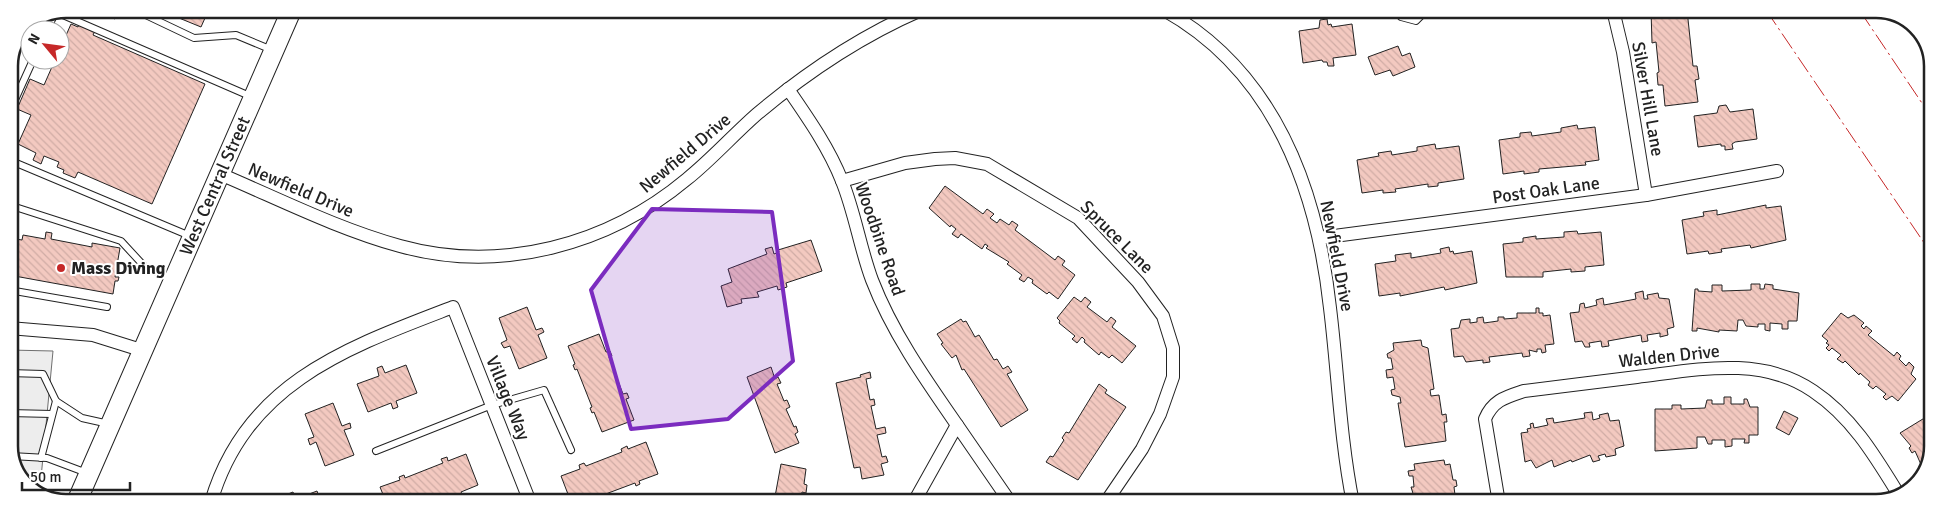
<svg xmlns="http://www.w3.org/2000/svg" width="1941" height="512" font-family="Signika,sans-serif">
<defs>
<pattern id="building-back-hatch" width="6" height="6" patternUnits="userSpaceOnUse" patternTransform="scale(1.25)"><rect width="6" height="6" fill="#f3c9c0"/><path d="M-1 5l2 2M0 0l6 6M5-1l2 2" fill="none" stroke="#d0aca5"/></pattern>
</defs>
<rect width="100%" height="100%" fill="#fff"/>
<!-- parking -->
<path fill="#ededed" stroke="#6f6f6f" d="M9 350 53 351 41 478 20 477 9 451Z"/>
<!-- building -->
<g fill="url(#building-back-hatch)" stroke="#222">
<path d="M95 9H108L118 13 115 19Z"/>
<path d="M157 9H209L201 27Z"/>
<path d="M1651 10H1687L1693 66H1697L1699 79 1695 80 1698 102 1665 106 1663 85H1658L1657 73 1659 72 1656 42 1652 43Z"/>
<path d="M1327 19 1328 25 1331 24 1332 27 1352 24 1356 55 1333 58 1334 66H1328L1327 62H1323L1322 60 1303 63 1299 31 1319 28 1320 20Z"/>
<path d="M71 24 78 27 79 24 95 31 93 35 205 84 152 204 78 172 75 178 63 173 64 170 57 167 59 162 44 156 41 164 33 160 36 153 18 144 31 115 17 109 30 79 44 85 55 60H60V49Z"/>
<path d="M1398 46 1402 56 1410 53 1415 67 1393 76 1390 70 1375 75 1368 57Z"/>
<path d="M1726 105 1730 112 1753 109 1757 139 1735 142 1732 144 1733 149 1725 150V146H1721V144L1698 147 1694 116 1717 113 1719 106Z"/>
<path d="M1577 125 1578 129 1595 127 1599 160 1585 162 1586 165 1539 169V172L1524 174V171L1503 174 1499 140 1520 137V133L1531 132 1532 136 1561 132V128Z"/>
<path d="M1435 144 1436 149 1459 146 1464 179 1438 183V186L1428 187V184L1395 189 1396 192 1383 193V190L1362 193 1357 160 1379 156 1378 153 1391 151 1392 155 1417 151V147Z"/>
<path d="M945 186 983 214 987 209 994 214 990 218 997 223 1000 219 1009 225 1012 221 1018 225 1015 230 1055 260 1058 256 1065 261 1062 265 1075 275 1058 299 1049 292 1047 294 1032 283 1033 280 1028 277 1024 282 1019 279 1022 275 1007 264 1009 262 986 248 988 246 985 244 982 249 961 234 958 238 952 234 956 229 951 225 950 227 929 208Z"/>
<path d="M1766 205V208L1781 206 1786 240 1751 248 1750 245 1721 249 1722 252 1709 254 1708 251 1687 254 1682 220 1704 216 1703 212 1717 210V215Z"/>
<path d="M1577 231 1578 234 1601 232 1604 265 1585 267V271L1571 272V269L1543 272V277H1506L1503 244 1523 242V238L1536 236V239L1564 237V232Z"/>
<path d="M46 232 52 233 51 239 92 247V243L120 248 115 277H119L118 281H115L113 294 9 275V238L22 240 23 235 45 239Z"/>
<path d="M811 240 822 271 786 283 787 287 778 290 777 286 757 292 759 297 741 299 742 303 727 307 721 286 732 282 728 269 767 254 765 249 772 247 774 254 779 252 778 250Z"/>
<path d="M1449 247 1450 252 1453 251 1454 254 1472 251 1477 283 1445 290 1444 287 1400 296V293L1379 296 1375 264 1396 261 1395 255 1411 253V258L1441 253 1440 249Z"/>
<path d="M1751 284H1760V289H1764L1765 284 1773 285V289L1799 293 1797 321H1788V329H1782V324L1770 323V331L1765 330V324H1758V327L1746 326 1743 320H1738L1737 331 1719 330V332L1697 328V331H1692L1695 289H1698V291L1712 292V285H1722V291L1751 290Z"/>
<path d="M1643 291 1644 299H1648L1647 295 1658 293 1659 298 1669 299 1674 327 1667 329 1668 335 1660 337V333L1647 335 1648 341 1642 342 1641 335 1608 341 1609 346 1602 347 1601 341 1589 343 1590 347H1585L1582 341 1575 342 1570 313 1579 312 1580 304 1584 303 1585 308 1597 305 1596 300 1603 298 1604 305 1636 299 1635 293Z"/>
<path d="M1074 297 1081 302 1085 297 1091 302 1087 307 1107 322 1111 317 1116 321 1112 327 1136 346 1122 363 1112 355 1109 358 1101 352 1099 355 1084 342 1085 340 1082 337 1077 343 1072 339 1075 336 1059 323 1060 321 1057 318Z"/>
<path d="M527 307 536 330 542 328 544 332 538 335 547 358 519 369 510 346 504 348 501 343 507 340 499 318Z"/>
<path d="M1536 308H1539V313H1543V316L1550 315 1554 344 1545 345 1546 352 1542 353 1541 349H1537V352L1529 350 1530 356 1523 357 1522 353 1489 357 1490 362 1483 363V360L1466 362 1463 356 1454 357 1451 329 1459 328 1461 320 1470 319V323L1477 322V318L1483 317 1484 323 1498 321V317H1504V319L1517 318V313H1536Z"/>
<path d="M1841 313 1848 318 1854 315 1864 323 1861 326 1864 329 1866 326 1872 331 1868 335 1894 356 1897 352 1901 356 1899 359 1906 366 1909 362 1914 367 1911 374 1916 379 1898 401 1892 396 1886 400 1883 397 1886 394 1876 386 1873 389 1868 385 1870 382 1860 373 1859 375 1845 361 1843 363 1837 359 1841 355 1832 348 1829 351 1826 348 1829 345 1826 343 1828 341 1822 336Z"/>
<path d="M961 319 963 322 966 321 975 337 979 335 994 360 997 359 1003 369 1008 366 1012 372 1007 374 1028 410 1001 427 964 369 962 370 956 355 952 358 941 344 943 343 937 334Z"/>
<path d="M599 334 606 352 610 351 612 356 609 357 623 394 627 393 629 398 626 399 634 420 602 432 594 412 592 413 590 408 592 407 577 369 575 370 573 365 575 364 568 346Z"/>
<path d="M1421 340 1422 346 1428 348 1434 389 1430 390 1431 396 1439 395 1442 415 1446 414 1447 422H1444L1446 441 1405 447 1398 403H1401L1400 397 1392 395 1391 390 1395 389 1393 377 1387 378 1386 370 1393 369 1391 358H1388L1387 354 1394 350 1393 343Z"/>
<path d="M406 365 417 393 396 401 398 407 393 409 391 403 368 412 357 384 379 376 377 368 382 366 385 373Z"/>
<path d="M771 367 775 379 778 377 781 383 777 384 784 401 787 400 790 407 786 409 794 427 796 426 798 432 795 434 799 443 775 453 747 377Z"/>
<path d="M870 372 871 378 866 379 870 400 874 399 875 405 871 406 876 429 885 427 886 433 877 435 882 457 886 456 888 462 881 464 884 475 862 479 860 467 854 468 836 383 861 377 860 375Z"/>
<path d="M1099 384 1107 390 1105 393 1126 407 1078 480 1046 462 1050 456 1053 457 1064 440 1062 438 1066 432 1069 433Z"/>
<path d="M1724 397H1731V404H1744V399H1747L1750 407H1758V435H1749V443H1744L1745 439H1732V446L1725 447V440H1712V444H1708L1705 437H1697V448L1655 451V409H1672V405H1681V409L1705 408 1707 400H1712V404H1724Z"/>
<path d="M333 403 342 426 350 423 351 428 344 430 354 455 325 466 316 442 310 445 308 439 314 437 305 414Z"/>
<path d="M1784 411 1798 418 1789 435 1776 428Z"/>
<path d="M1592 412 1593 420 1600 418 1599 415 1608 413 1610 421 1619 420 1624 446 1615 449 1616 455 1606 457 1605 454 1598 456 1600 460 1593 462 1590 455 1572 462 1571 460 1554 467 1552 460 1536 468 1531 460 1525 462 1521 433 1528 432 1527 429 1531 428 1530 424 1533 423 1534 428 1548 425 1546 419 1553 418 1554 423 1585 418 1584 413Z"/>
<path d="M1931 414 1930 461 1923 469 1915 451 1912 453 1909 448 1911 446 1900 433Z"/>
<path d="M646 442 658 474 639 481 640 484 636 486 635 483 595 498V502L592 500 571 502 561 476 580 469 579 465 584 463 586 466 622 452 621 449 627 446 628 449Z"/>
<path d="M466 454 478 485 461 492 462 494 456 497 455 494 436 502H386L380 487 400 480 399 477 404 475 405 478 443 463 441 459 447 457 448 461Z"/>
<path d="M1444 460 1445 465 1450 464 1453 480H1456L1457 486 1454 487 1456 503H1416L1411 487H1414L1413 476H1409L1408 471 1415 470 1414 464Z"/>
<path d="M781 464 806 469 804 484 807 485 806 493 802 492 800 502H774Z"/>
<path d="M317 491 321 502H290L288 494 293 492 296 499Z"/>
</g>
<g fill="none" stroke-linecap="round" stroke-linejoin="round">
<defs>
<g id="service">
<path d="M133 9 194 38 236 35 272 50"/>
<path d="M1394 10 1401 17 1416 21 1427 10"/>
<path d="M56 12 252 97"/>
<path d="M47 30 55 13"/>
<path d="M9 113 33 60"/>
<path d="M9 160 190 236"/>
<path d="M9 205 121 241 145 267 172 279"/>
<path d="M9 290 107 307"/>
<path d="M9 373 43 374 56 401 82 418 109 424"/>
<path d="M9 413 52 414"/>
<path d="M376 451 492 405 544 390 571 450"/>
<path d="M11 456 47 458 87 473"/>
<path d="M41 458 56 401"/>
<path d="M1503 503 1529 499 1539 503"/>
</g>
<g id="minor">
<path d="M1164 10C1275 72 1317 188 1330 308 1338 373 1340 438 1353 503"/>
<path d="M1613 10 1623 52 1646 195"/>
<path d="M788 89C808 118 829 148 842 181 855 213 860 248 872 280 892 332 925 379 957 425"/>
<path d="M220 174C279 199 338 229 400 246 501 274 608 245 687 179 712 159 733 135 757 114 807 72 861 36 921 10"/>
<path d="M842 181 905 163 935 159 955 158 987 164 1078 218 1138 282 1163 316 1173 348V377L1160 414 1142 449 1106 502"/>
<path d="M1319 238 1646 195 1777 171"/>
<path d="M9 328 93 335 141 350"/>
<path d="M211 502C246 382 349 347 453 307L530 502"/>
<path d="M914 502 957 425 1010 502"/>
<path d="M1499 503 1485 419C1493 400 1506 397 1524 391 1562 386 1599 382 1637 377 1695 370 1761 355 1813 391 1852 417 1875 456 1899 495"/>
</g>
<g id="secondary">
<path id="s1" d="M77 501 292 9"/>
</g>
</defs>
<!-- service casing -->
<use href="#service" stroke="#222" stroke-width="8"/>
<!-- minor casing -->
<use href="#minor" stroke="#222" stroke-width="14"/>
<!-- secondary casing -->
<use href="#secondary" stroke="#222" stroke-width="21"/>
<!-- service -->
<use href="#service" stroke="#fff" stroke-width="6"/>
<!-- minor -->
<use href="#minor" stroke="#fff" stroke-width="12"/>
<!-- secondary -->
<use href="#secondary" stroke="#fff" stroke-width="19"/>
<!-- power -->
<g stroke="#c62828" stroke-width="1" stroke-dasharray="18 4 2.5 4" stroke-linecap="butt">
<path d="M1766 10 1931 253"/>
<path d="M1860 11 1932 118"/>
</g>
</g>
<!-- marked area -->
<path fill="#7b2cbf" fill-opacity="0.2" stroke="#7b2cbf" stroke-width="4" stroke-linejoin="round" d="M652 209 772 212 793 361 728 419 631 429 591 290Z"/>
<!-- markers -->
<circle fill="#c62828" stroke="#fff" stroke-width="2" cx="61" cy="268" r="5"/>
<g text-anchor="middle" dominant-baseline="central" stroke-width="4" stroke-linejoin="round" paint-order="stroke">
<!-- street labels -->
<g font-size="18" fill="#222" stroke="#fff">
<text transform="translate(1648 99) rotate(80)">Silver Hill Lane</text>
<text transform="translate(685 153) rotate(-40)">Newfield Drive</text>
<text stroke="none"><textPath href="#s1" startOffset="344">West Central Street</textPath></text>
<text transform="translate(301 190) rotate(23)">Newfield Drive</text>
<text transform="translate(1546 190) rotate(-8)">Post Oak Lane</text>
<text transform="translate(1117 237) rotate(45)">Spruce Lane</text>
<text transform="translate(880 239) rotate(71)">Woodbine Road</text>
<text transform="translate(1337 256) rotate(79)">Newfield Drive</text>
<text transform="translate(1669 356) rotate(-6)">Walden Drive</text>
<text transform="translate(508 398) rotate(68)">Village Way</text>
</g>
<!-- poi labels -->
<g font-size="18" font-weight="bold" fill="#222" stroke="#fff" text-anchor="start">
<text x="71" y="268">Mass Diving</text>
</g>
</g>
<!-- crop -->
<path d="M0 0H1941V512H0ZM66 18H1876A48 48 0 0 1 1924 66V446A48 48 0 0 1 1876 494H66A48 48 0 0 1 18 446V66A48 48 0 0 1 66 18Z" fill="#fff" fill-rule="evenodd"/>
<path fill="none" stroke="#222" stroke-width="2.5" d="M66 18H1876A48 48 0 0 1 1924 66V446A48 48 0 0 1 1876 494H66A48 48 0 0 1 18 446V66A48 48 0 0 1 66 18Z"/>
<!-- north arrow -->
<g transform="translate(45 45) rotate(299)"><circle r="24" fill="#ffffff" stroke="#a7a7a7"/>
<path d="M0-4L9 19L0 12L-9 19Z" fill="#c62828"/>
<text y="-8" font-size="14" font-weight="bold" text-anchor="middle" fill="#222222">N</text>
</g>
<!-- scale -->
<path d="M22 482v8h108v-8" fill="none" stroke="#222222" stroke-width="2.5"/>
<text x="30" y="482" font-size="15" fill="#222222" stroke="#ffffff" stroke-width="4" paint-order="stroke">50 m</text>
</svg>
